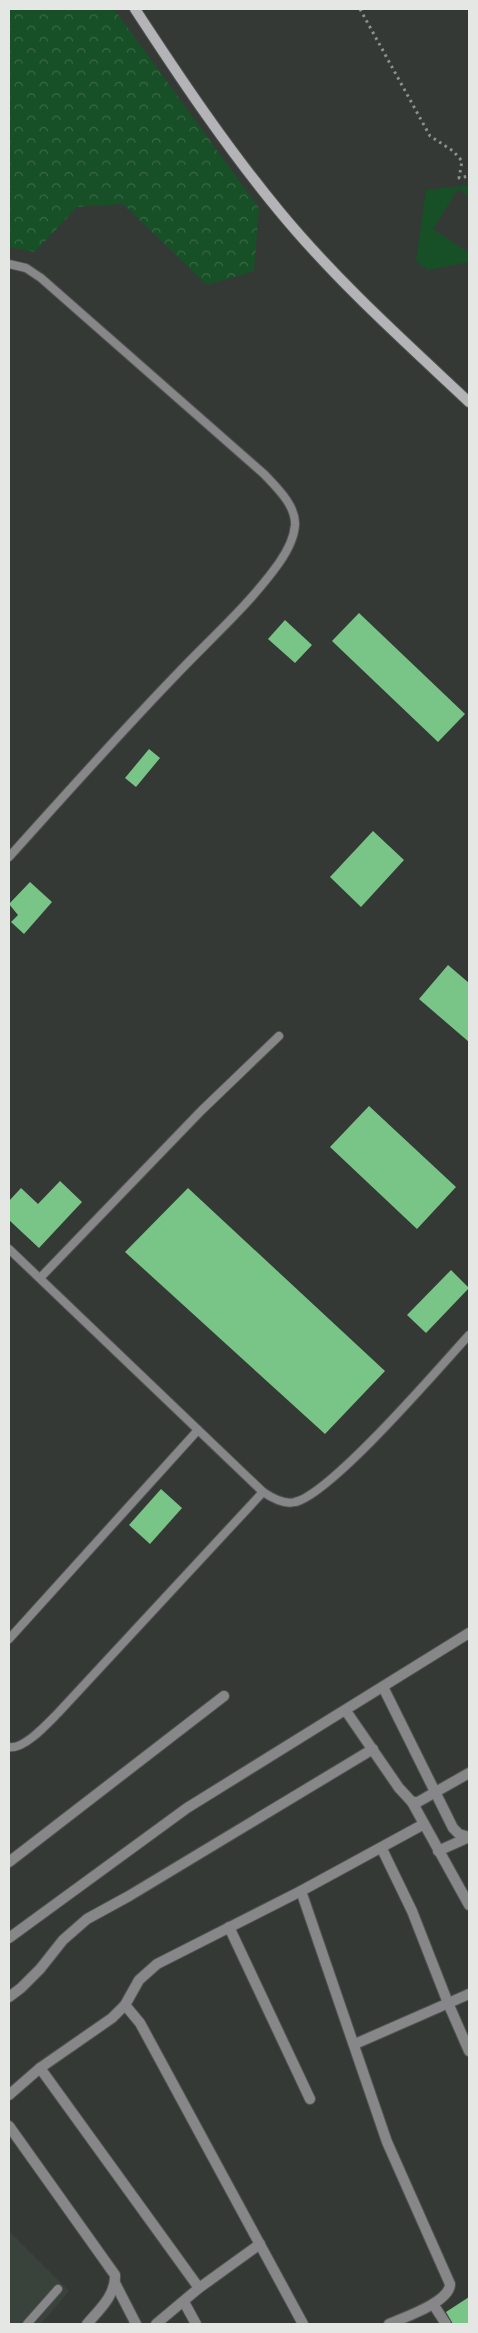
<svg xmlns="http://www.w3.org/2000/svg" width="478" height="2333" font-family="Arial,sans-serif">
<defs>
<pattern id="forest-crowns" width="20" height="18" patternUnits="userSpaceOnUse" patternTransform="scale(1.25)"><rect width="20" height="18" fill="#174f26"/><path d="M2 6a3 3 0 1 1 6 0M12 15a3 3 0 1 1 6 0" fill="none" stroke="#396845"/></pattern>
</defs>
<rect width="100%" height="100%" fill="#353935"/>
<!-- built -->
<path fill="#3a433b" d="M9 2231 69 2291 41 2324H9Z"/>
<!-- green -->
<path fill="#174f26" d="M469 185V196L458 189 433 229 469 253V262L428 270 416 261 426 190Z"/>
<!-- forest -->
<path fill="url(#forest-crowns)" d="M9 9H114L259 208 254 271 207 285 123 204 77 207 35 252 9 247Z"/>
<!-- building -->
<g fill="#79c487">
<path d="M359 613 465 714 438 742 332 641Z"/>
<path d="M285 620 312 645 295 663 268 639Z"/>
<path d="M149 749 160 758 136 787 125 778Z"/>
<path d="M373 831 404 860 361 907 330 877Z"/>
<path d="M30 882 52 902 24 934 11 922 18 915 9 904Z"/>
<path d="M448 965 469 983V1042L419 999Z"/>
<path d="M369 1106 456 1187 417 1229 330 1147Z"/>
<path d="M60 1181 82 1202 39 1248 9 1220V1201L21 1188 38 1204Z"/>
<path d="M188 1188 385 1371 325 1434 125 1252Z"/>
<path d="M451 1270 469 1288 426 1333 407 1315Z"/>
<path d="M161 1489 182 1508 150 1544 129 1525Z"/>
<path d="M469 2297V2324H453L446 2312Z"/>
</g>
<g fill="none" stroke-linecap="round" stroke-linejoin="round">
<defs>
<g id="lane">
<path d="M9 264 26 268 41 278 264 474C276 487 296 505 295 525 294 538 286 553 279 563 250 604 210 639 176 675 119 734 64 796 9 857"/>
<path d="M9 1249 263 1492C272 1498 284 1505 295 1502 331 1494 439 1368 469 1335"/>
<path d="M40 1278 201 1111 279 1036"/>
<path d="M9 1639 198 1430"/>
<path d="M9 1747C24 1750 48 1723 58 1713L263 1492"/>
<path d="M27 2324 58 2289"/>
</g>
<g id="street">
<path d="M383 1687 453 1828 459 1834 469 1837"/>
<path d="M346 1711 399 1788 412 1802H418L469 1773"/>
<path d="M412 1802 469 1905"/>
<path d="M382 1849 412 1911 448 2003 469 2051"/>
<path d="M438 1851 467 1838"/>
<path d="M9 1862 224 1696"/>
<path d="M301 1891 387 2142 450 2284C450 2302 405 2317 389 2324"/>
<path d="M229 1927 310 2099"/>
<path d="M9 1938 187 1808 469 1633"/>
<path d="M9 1997 21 1988 40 1969 63 1940 87 1919 129 1896 373 1749"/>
<path d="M125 2005 140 2023 303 2324"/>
<path d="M355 2044 469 1994"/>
<path d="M40 2068 199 2288"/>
<path d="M9 2095 40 2068 112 2018 125 2005 139 1980 157 1964 301 1891 424 1824"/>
<path d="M9 2126 115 2275C116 2295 99 2310 87 2324"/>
<path d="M115 2283 136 2324"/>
<path d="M184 2302 196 2324"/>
<path d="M433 2304 446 2324"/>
<path d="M156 2324 199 2288 260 2244"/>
</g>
<path id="secondary" d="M135 9C180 78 227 148 280 212 337 281 404 341 469 402"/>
</defs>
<!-- lane casing -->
<use href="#lane" stroke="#515551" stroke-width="10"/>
<!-- street casing -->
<use href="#street" stroke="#515551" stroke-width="12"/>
<!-- secondary casing -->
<use href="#secondary" stroke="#515551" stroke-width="12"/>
<!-- path -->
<path stroke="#8d908d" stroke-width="3" stroke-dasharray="2.5 4" stroke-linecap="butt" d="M360 9 430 136 453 151 462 161 459 178 469 176"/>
<!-- lane -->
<use href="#lane" stroke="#87878a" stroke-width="8"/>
<!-- street -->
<use href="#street" stroke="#87878a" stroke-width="10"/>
<!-- secondary -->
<use href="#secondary" stroke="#b4b4b8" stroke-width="10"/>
</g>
<!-- border -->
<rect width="478" height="2333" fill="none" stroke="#e4e7e4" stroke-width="20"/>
</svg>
